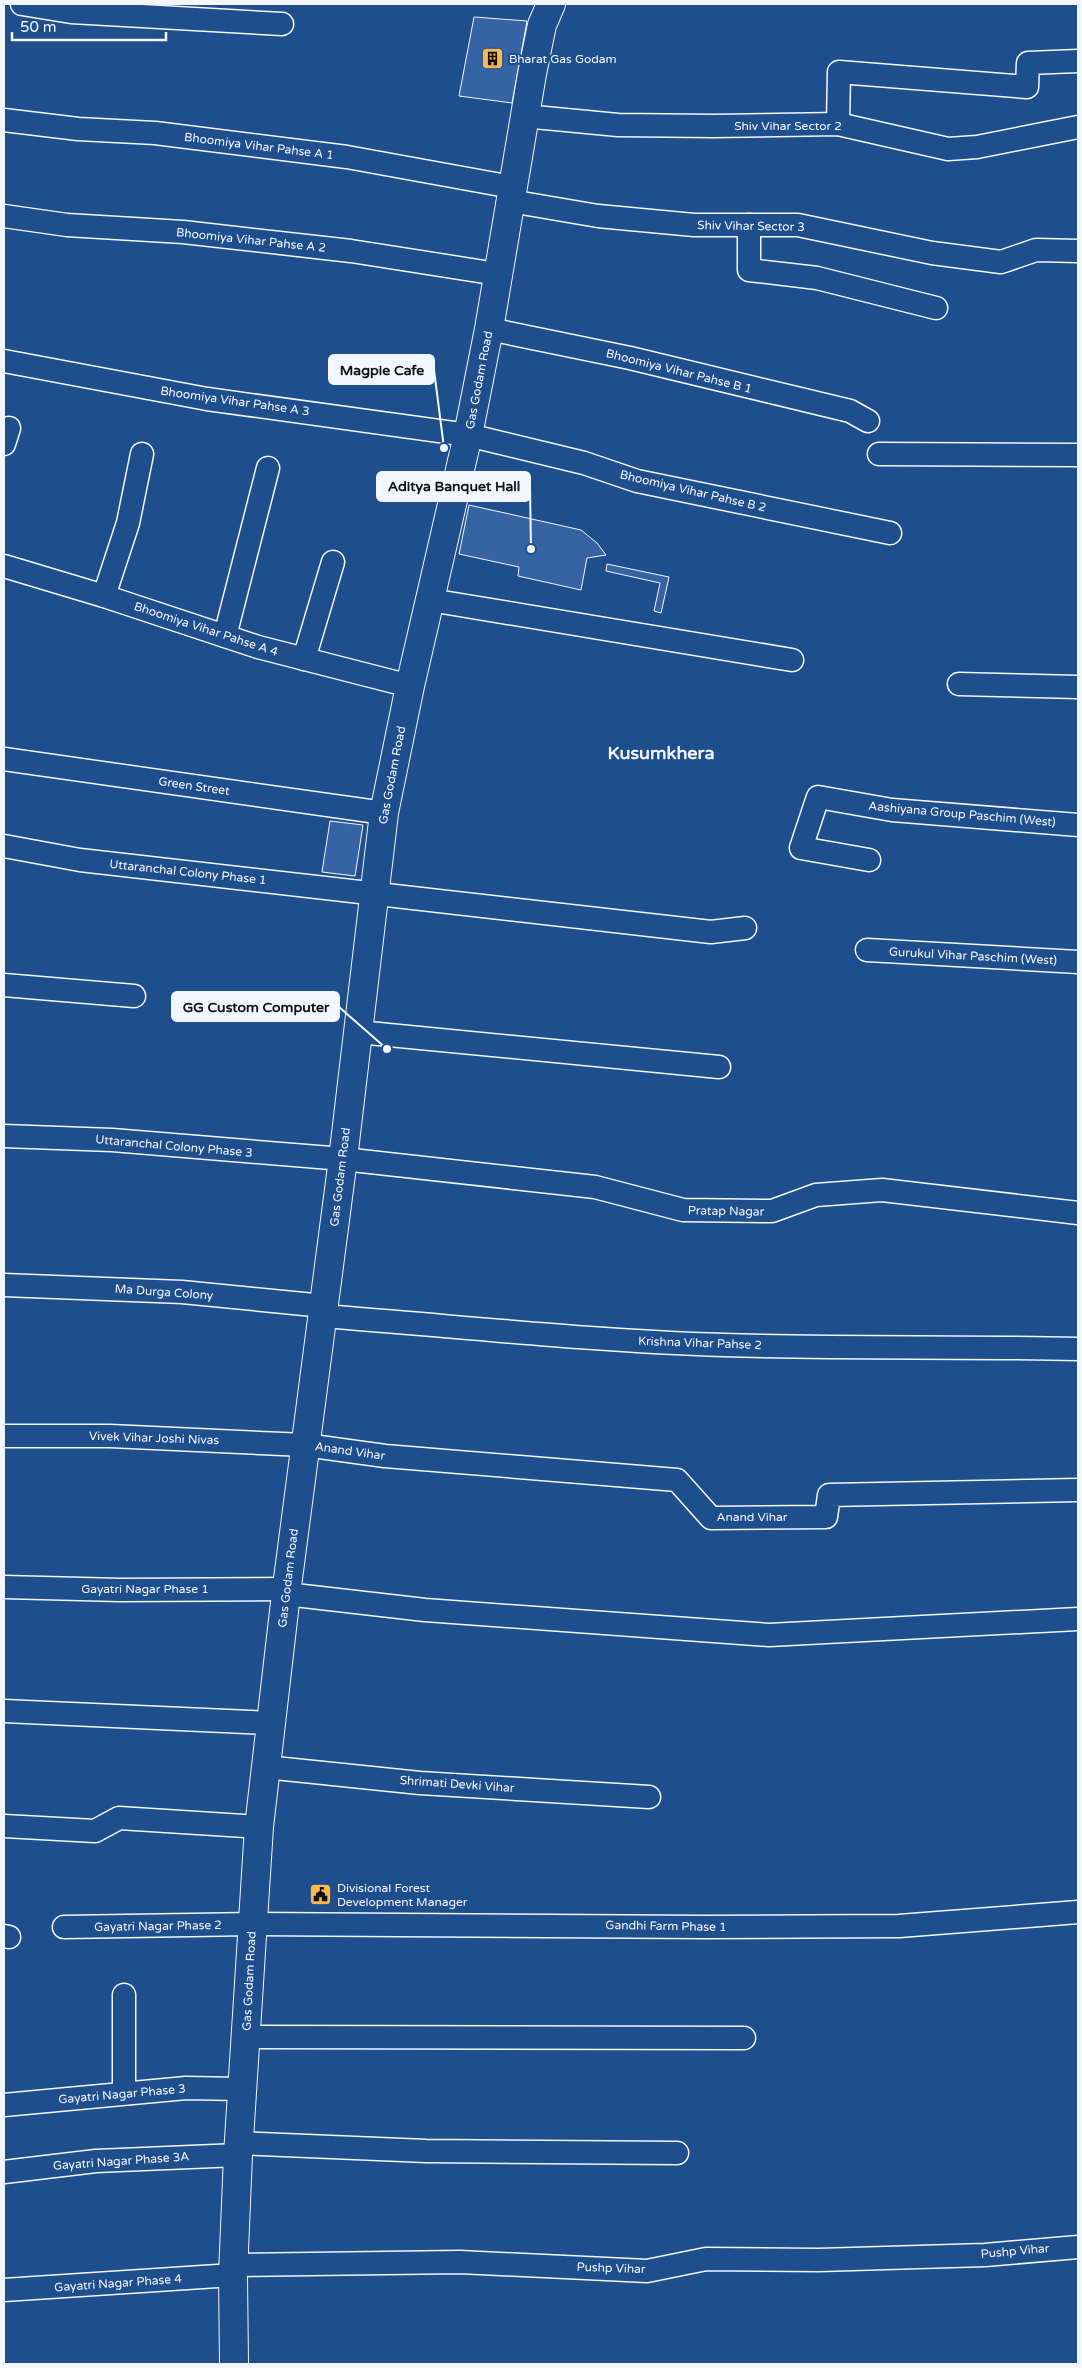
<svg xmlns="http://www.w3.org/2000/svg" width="1082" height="2368" font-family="'Varela Round',sans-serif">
<rect width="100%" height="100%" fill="#1f4e8c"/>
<!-- building -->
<g fill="#3563a3" stroke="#f2f6ff">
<path d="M474 17 527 21 512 103 459 96Z"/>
<path d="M469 505 581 530 597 543 606 555 587 558 581 590 518 576 519 567 459 554Z"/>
<path d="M607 564 669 577 661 613 654 611 660 583 606 571Z"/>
<path d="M330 821 363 825 355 876 322 872Z"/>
</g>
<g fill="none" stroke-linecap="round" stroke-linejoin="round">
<defs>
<g id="minor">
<path d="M22 4 71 12 282 24"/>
<path d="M524 116 618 125 714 126 838 124 948 149 977 147 1078 127"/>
<path d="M4 120 78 129 155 133 347 157 512 187"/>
<path d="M838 124 839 72 1027 87 1028 63 1078 61"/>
<path d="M510 201 598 216 694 225H798L932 253 1001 262 1036 250 1078 251"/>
<path d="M4 216 67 225 183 232 351 251 497 274"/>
<path d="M749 225V270L817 278 936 308"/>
<path d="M489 329 630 358 850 411 868 421"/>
<path d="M4 361 207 399 468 435 584 463 637 481 890 533"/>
<path d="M4 444 9 428"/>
<path d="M879 454 1078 455"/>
<path d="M4 566 104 596 258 647 410 686"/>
<path d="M104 596 128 523 142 454"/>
<path d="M430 600 792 660"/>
<path d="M225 636 268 468"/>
<path d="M304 659 333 562"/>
<path d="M959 684 1078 687"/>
<path d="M4 759 384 813"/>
<path d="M4 846 80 860 711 932 745 928"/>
<path d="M869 860 801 848 818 797 892 810 1078 825"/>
<path d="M867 950 1078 962"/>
<path d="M4 985 134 996"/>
<path d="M358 1032 719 1067"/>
<path d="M4 1136 112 1140 343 1159 595 1187 683 1210 772 1211 816 1195 882 1190 1078 1213"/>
<path d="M4 1285 182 1292 324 1306"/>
<path d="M322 1316C456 1326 590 1341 724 1345 842 1349 960 1346 1078 1349"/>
<path d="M4 1436H110L305 1445 385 1456 677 1480 711 1518 826 1517 829 1495 1078 1490"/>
<path d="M4 1587 120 1590 287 1589"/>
<path d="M286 1594 425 1610 769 1635 1078 1619"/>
<path d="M4 1711 270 1723"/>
<path d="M265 1767 420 1783 649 1797"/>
<path d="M4 1826 95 1831 119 1818 259 1827"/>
<path d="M64 1927 253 1924 706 1927 899 1926 1078 1912"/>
<path d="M4 1936 9 1937"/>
<path d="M246 2037 744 2038"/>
<path d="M124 2093V1995"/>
<path d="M4 2105 186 2088 241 2089"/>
<path d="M239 2143 426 2151 677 2153"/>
<path d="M4 2172 96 2161 238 2155"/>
<path d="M233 2265 460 2262 647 2271 706 2259 819 2260 985 2255 1078 2247"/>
<path d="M4 2290 233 2275"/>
</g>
<path id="major" d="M234 2364 233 2275 238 2155 259 1827 286 1594 343 1159 384 813 410 686 468 435 489 329 532 74 542 25 551 4"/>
</defs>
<!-- minor casing -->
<use href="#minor" stroke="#f2f6ff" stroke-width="25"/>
<!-- major casing -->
<use href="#major" stroke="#f2f6ff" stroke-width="30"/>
<!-- minor -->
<use href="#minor" stroke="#1f4e8c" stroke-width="22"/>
<!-- major -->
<use href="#major" stroke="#1f4e8c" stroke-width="28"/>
</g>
<!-- icons -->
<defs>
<symbol id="building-square" viewBox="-11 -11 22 22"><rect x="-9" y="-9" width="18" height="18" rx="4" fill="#ffb74d" stroke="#1f4e8c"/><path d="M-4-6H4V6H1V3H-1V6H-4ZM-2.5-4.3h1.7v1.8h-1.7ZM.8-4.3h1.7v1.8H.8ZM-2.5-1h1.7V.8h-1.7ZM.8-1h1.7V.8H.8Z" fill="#111"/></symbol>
<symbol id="civic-square" viewBox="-11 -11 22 22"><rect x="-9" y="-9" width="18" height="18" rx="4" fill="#ffb74d" stroke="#1f4e8c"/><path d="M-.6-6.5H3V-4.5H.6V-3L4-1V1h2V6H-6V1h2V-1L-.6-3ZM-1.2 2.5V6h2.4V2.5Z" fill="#111"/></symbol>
</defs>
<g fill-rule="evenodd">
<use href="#building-square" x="480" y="46" width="25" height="25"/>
<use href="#civic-square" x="308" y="1882" width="25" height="25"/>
</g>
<g text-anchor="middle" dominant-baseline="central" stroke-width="4" stroke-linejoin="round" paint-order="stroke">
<!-- poi labels -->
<g font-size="12" fill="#f2f6ff" stroke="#1f4e8c" text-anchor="start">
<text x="509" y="59">Bharat Gas Godam</text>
<text x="337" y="1888">Divisional Forest<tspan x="337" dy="14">Development Manager</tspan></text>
</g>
<!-- street labels -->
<g font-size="12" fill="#f2f6ff" stroke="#1f4e8c">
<text x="788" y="126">Shiv Vihar Sector 2</text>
<text transform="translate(259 146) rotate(7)">Bhoomiya Vihar Pahse A 1</text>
<text transform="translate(751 226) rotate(1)">Shiv Vihar Sector 3</text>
<text transform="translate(251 240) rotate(6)">Bhoomiya Vihar Pahse A 2</text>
<text transform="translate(679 371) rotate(14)">Bhoomiya Vihar Pahse B 1</text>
<text transform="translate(479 380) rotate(-79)">Gas Godam Road</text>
<text transform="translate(235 401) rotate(8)">Bhoomiya Vihar Pahse A 3</text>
<text transform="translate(693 491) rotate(13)">Bhoomiya Vihar Pahse B 2</text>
<text transform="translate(206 629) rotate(18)">Bhoomiya Vihar Pahse A 4</text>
<text transform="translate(392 775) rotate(-79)">Gas Godam Road</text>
<text transform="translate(194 786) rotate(8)">Green Street</text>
<text transform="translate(962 814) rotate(5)">Aashiyana Group Paschim (West)</text>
<text transform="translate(188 872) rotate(6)">Uttaranchal Colony Phase 1</text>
<text transform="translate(973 956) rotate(3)">Gurukul Vihar Paschim (West)</text>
<text transform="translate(174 1146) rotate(5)">Uttaranchal Colony Phase 3</text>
<text transform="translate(340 1177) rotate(-83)">Gas Godam Road</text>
<text transform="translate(726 1211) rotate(1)">Pratap Nagar</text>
<text transform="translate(164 1292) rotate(4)">Ma Durga Colony</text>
<text transform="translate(700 1343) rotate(2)">Krishna Vihar Pahse 2</text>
<text transform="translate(154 1438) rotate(2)">Vivek Vihar Joshi Nivas</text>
<text transform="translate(350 1451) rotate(8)">Anand Vihar</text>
<text x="752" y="1517">Anand Vihar</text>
<text transform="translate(288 1578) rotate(-83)">Gas Godam Road</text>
<text x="145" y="1589">Gayatri Nagar Phase 1</text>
<text transform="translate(457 1784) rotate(4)">Shrimati Devki Vihar</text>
<text transform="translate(158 1926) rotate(-1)">Gayatri Nagar Phase 2</text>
<text transform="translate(666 1926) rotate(1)">Gandhi Farm Phase 1</text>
<text transform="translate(249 1981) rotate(-87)">Gas Godam Road</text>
<text transform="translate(122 2094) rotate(-5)">Gayatri Nagar Phase 3</text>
<text transform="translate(121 2161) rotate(-4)">Gayatri Nagar Phase 3A</text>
<text transform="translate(1015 2251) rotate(-5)">Pushp Vihar</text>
<text transform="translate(611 2268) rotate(2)">Pushp Vihar</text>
<text transform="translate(118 2283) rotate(-4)">Gayatri Nagar Phase 4</text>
</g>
<!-- district labels -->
<g font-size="18" font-weight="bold" fill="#f2f6ff" stroke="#1f4e8c">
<text x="661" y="753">Kusumkhera</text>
</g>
</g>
<!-- callouts -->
<path fill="none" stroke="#f2f6ff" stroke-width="2" d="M444 448L434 370M531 549L530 487M387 1049L339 1007"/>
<g fill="#f2f6ff" stroke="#1f4e8c" stroke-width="2">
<circle cx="444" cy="448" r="5"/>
<circle cx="531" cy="549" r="5"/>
<circle cx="387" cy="1049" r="5"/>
</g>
<g fill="#f2f6ff" stroke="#f2f6ff" stroke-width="2">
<rect x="329" y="355" width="105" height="29" rx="5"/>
<rect x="377" y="472" width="153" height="29" rx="5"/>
<rect x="172" y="992" width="167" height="29" rx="5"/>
</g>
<g font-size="14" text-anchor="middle" font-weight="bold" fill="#111">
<text x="382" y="375">Magpie Cafe</text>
<text x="454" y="491">Aditya Banquet Hall</text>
<text x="256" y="1012">GG Custom Computer</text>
</g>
<!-- border -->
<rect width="1082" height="2368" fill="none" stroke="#f2f6ff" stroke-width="10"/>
<!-- scale -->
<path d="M12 32v8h154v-8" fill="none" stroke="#f2f6ff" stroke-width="2.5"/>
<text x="20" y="32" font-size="15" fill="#f2f6ff" stroke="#1f4e8c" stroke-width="4" paint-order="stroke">50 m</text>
</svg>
